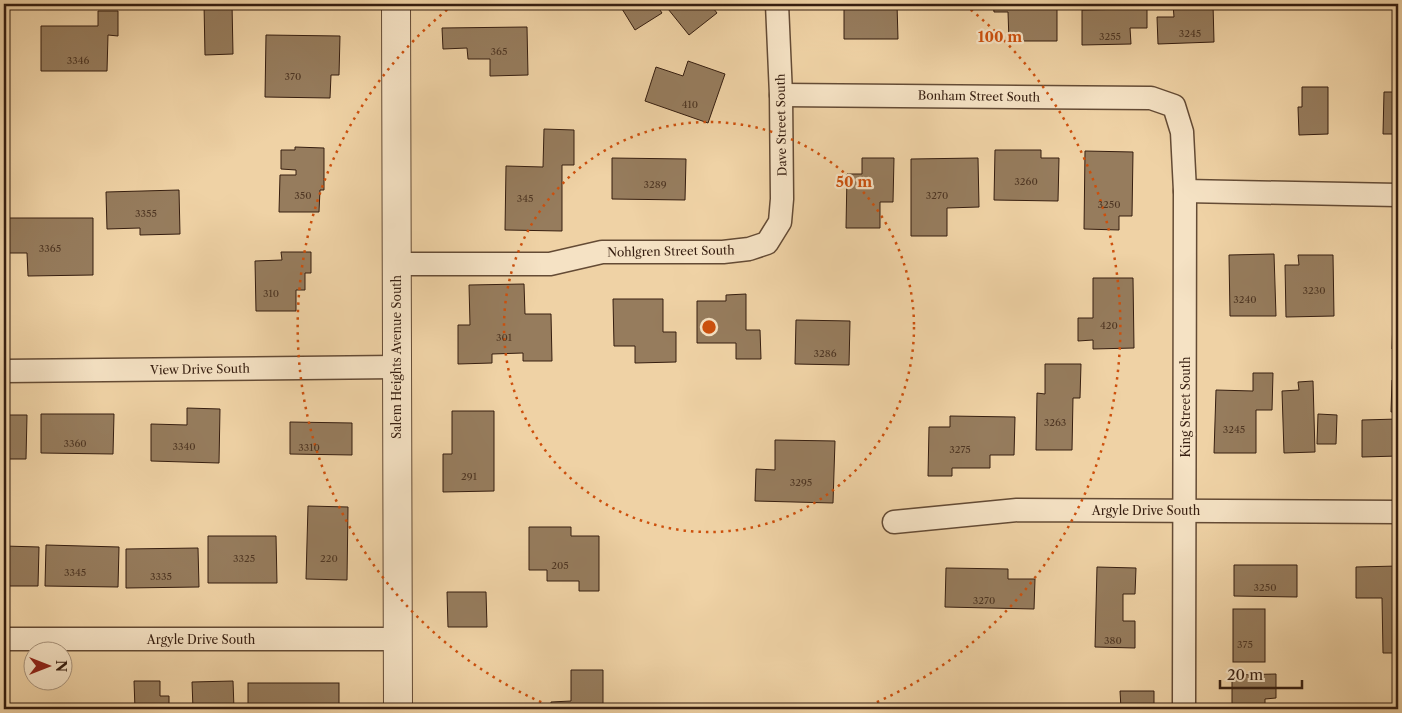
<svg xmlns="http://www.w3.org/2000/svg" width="1402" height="713" font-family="'Libre Caslon Text',serif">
<rect width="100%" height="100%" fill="#efd2a5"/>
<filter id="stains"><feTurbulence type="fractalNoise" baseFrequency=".004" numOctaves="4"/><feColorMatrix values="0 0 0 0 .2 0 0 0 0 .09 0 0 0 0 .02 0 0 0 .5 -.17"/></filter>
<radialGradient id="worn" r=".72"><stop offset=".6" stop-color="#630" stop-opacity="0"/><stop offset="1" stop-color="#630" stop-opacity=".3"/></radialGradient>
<!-- building -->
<g fill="#967c5d" stroke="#361e10">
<path d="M204 4H232L233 54 205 55Z"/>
<path d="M619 4H656L662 13 635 30Z"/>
<path d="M664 4H710L717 13 689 35Z"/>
<path d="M844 4H897L898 39H844Z"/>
<path d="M993 4H1057V41H1009L1008 12H994Z"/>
<path d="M1130 4H1147V28H1130L1131 44 1082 45V10L1130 9Z"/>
<path d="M1173 4H1213L1214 42 1158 44 1157 17H1174Z"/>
<path d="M98 11H118V36L108 35 107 71H41V26H98Z"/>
<path d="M527 27 528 75 490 76V59H468L467 48 443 49 442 28Z"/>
<path d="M266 35 340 36 339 75H331L330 98 265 97Z"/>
<path d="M688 61 725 74 708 123 645 101 656 67 683 76Z"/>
<path d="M1302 87H1328V134L1299 135 1298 107H1302Z"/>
<path d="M1384 92H1398V134H1383Z"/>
<path d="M544 129 574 130V165H562V231L505 230 506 166 543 167Z"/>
<path d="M295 147 324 148V190H320L319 212H279L280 175H296V170L281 169V150H295Z"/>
<path d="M995 150H1041V158H1059L1058 201 994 200Z"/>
<path d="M1085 151 1133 152 1132 216H1119V230L1084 229Z"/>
<path d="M612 158 686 159 685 200 612 199Z"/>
<path d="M862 158H894L893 202H880V228H846L847 174H862Z"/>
<path d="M978 158 979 207 947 208V236H911V159Z"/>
<path d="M179 190 180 234 140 235V228L107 229 106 192Z"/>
<path d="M4 218H93V275L28 276 27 253H4Z"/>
<path d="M281 252H311V273H305V290H296V311H256L255 261 282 260Z"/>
<path d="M1274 254 1276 316H1230L1229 255Z"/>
<path d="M1298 255H1333L1334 316 1286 317 1285 265H1299Z"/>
<path d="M1093 278H1133L1134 348 1093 349V340L1078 341V318H1093Z"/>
<path d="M524 284 525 314H551L552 361H523V353L492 354V363L458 364V325H470L469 285Z"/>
<path d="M746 294V330H760L761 359H736V343H697V301H726V295Z"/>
<path d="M613 299H663V332H676V362L635 363V346H614Z"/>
<path d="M1393 319H1398V350L1392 349Z"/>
<path d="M796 320 850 321 849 365 795 364Z"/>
<path d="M1045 364H1081L1080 398H1073L1072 450H1036L1037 393 1045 394Z"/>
<path d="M1253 373H1273L1272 410H1256V453H1214L1216 390 1253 391Z"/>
<path d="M1392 380H1398V412H1391Z"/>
<path d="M1313 381 1315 452 1284 453 1282 391 1299 390 1298 382Z"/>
<path d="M187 408 220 409 219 463 151 461V424L187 425Z"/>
<path d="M452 411H494V491L443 492V454H452Z"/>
<path d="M41 414H114L113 454 41 453Z"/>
<path d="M1318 414 1337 415 1336 444H1317Z"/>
<path d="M4 415H27L26 459H4Z"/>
<path d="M950 416 1015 417 1014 455H990V468H952V476H928L929 427H950Z"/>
<path d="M1398 419V456L1362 457V420Z"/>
<path d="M290 422 352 423V455L290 454Z"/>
<path d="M775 440 835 441 833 503 755 501 756 469 775 470Z"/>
<path d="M308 506 348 507 347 580 306 579Z"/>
<path d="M529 527H571V536H599V591H579V581H547V570H529Z"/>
<path d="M208 536H276L277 583H208Z"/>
<path d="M46 545 119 547 118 587 45 586Z"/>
<path d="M4 546 39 547 38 586H4Z"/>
<path d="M198 548 199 587 126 588V549Z"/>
<path d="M1234 565H1297V597L1234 596Z"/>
<path d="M1398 566V653H1383L1382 598H1356V567Z"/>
<path d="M1097 567 1136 568 1135 594H1123V621H1135V648L1095 647Z"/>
<path d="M946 568 1008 569V579H1035L1034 609 945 607Z"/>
<path d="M447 592H486L487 627H448Z"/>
<rect x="1233" y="609" width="32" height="53"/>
<path d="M571 670H603V709H551V702L571 701Z"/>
<path d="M1276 674V698L1265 699V709H1232V675Z"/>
<path d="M134 681H160V696H169V709H135Z"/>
<path d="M233 681 234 709H193L192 682Z"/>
<rect x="248" y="683" width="91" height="26"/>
<path d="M1120 691H1154V709H1121Z"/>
</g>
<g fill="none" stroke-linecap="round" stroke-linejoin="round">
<defs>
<g id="minor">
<path d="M781 95 1151 98 1174 106 1182 132 1185 191 1184 709"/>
<path d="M1185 191 1398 195"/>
<path d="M396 264H550L602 252H723L749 249 767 243 780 222 782 199 781 95 777 4"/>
<path d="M4 371 396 367"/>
<path d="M894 522 1017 510 1398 512"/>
<path d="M4 639H397"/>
</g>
<path id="tertiary" d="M396 4 398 709"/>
</defs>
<!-- minor casing -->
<use href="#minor" stroke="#644b35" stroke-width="25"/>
<!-- tertiary casing -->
<use href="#tertiary" stroke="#644b35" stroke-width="30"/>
<!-- minor -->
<use href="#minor" stroke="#f5e2c4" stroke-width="22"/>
<!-- tertiary -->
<use href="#tertiary" stroke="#f5e2c4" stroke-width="28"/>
</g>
<!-- distance rings -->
<g fill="none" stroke="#cd500d" stroke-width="2.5" stroke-dasharray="2.5 5">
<circle cx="709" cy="327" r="205"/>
<path d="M555 708A411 411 0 0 1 453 5M965 5A411 411 0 0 1 863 708"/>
</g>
<g text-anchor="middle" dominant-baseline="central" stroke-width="4.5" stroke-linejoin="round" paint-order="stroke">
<!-- number labels -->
<g font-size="10" fill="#4e3623">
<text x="1190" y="33">3245</text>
<text x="1110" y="36">3255</text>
<text x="499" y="51">365</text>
<text x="78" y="60">3346</text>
<text x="293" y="76">370</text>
<text x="690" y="104">410</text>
<text x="1026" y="181">3260</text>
<text x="655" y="184">3289</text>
<text x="303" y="195">350</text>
<text x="937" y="195">3270</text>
<text x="525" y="198">345</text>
<text x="1109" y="204">3250</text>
<text x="146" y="213">3355</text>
<text x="50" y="248">3365</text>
<text x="1314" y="290">3230</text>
<text x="271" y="293">310</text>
<text x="1245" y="299">3240</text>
<text x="1109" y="325">420</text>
<text x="504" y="337">301</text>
<text x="825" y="353">3286</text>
<text x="1055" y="422">3263</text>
<text x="1234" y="429">3245</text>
<text x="75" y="443">3360</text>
<text x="184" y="446">3340</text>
<text x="309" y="447">3310</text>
<text x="960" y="449">3275</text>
<text x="469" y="476">291</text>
<text x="801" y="482">3295</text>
<text x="244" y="558">3325</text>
<text x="329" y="558">220</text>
<text x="560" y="565">205</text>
<text x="75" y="572">3345</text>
<text x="161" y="576">3335</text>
<text x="1265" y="587">3250</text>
<text x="984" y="600">3270</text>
<text x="1113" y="640">380</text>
<text x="1245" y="644">375</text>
</g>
<!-- street labels -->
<g font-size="12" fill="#361e10" stroke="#f5e2c4">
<text transform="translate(979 96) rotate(1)">Bonham Street South</text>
<text transform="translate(781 125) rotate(-91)">Dave Street South</text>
<text transform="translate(671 251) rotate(-1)">Nohlgren Street South</text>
<text transform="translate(396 357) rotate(-90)">Salem Heights Avenue South</text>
<text transform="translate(200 369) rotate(-1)">View Drive South</text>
<text transform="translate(1185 407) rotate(-90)">King Street South</text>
<text x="1146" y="510">Argyle Drive South</text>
<text x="201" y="639">Argyle Drive South</text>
</g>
</g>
<circle cx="709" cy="327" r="8" fill="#cd500d" stroke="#f5e2c4" stroke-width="2.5"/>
<g font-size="15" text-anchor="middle" font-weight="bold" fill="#cd500d" stroke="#f5e2c4" stroke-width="4.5" stroke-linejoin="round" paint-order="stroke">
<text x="1000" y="42">100 m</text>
<text x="854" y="187">50 m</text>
</g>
<!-- margin -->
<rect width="1402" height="713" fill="none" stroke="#efd2a5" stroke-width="20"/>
<rect x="5" y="5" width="1392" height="703" fill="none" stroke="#361e10" stroke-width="2.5"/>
<rect x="10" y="10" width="1382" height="693" fill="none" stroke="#361e10"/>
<!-- north arrow -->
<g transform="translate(48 666) rotate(90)"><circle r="24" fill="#f5e2c4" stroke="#a9947c"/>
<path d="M0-4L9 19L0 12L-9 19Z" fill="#8f2418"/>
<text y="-8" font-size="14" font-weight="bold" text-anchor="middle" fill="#361e10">N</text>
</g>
<!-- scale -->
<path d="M1220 680v8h82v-8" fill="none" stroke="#361e10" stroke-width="2.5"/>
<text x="1227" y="680" font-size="15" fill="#361e10" stroke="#f5e2c4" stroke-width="4" paint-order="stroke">20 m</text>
<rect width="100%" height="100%" filter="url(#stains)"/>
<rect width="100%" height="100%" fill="url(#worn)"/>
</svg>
